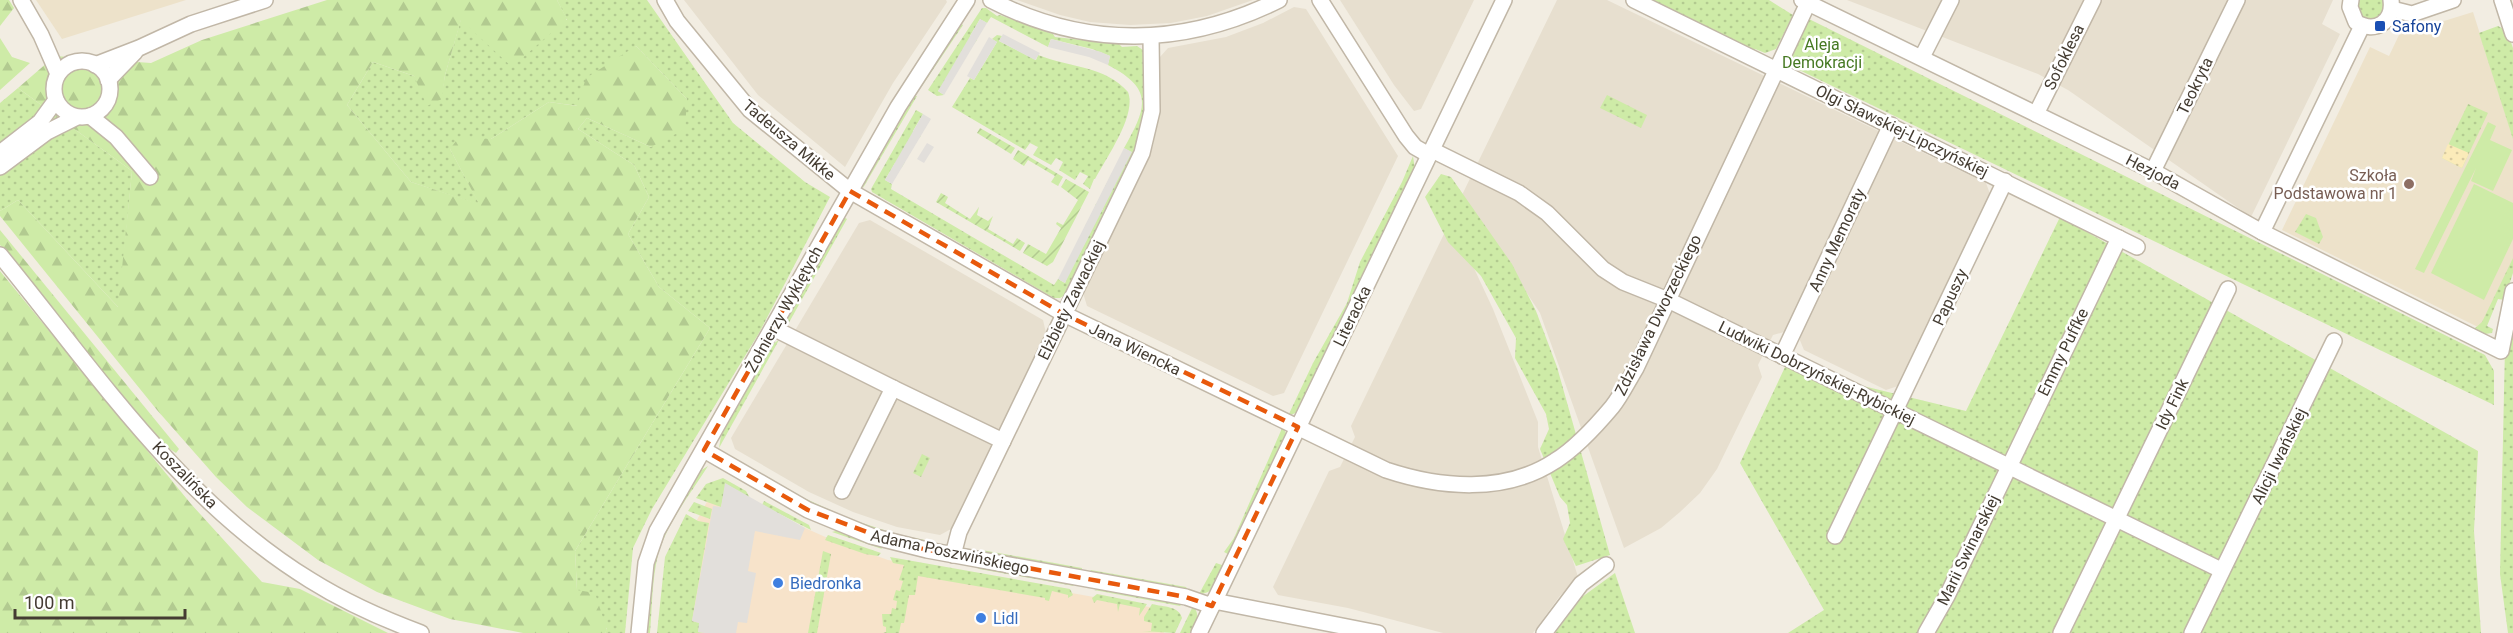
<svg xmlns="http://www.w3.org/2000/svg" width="2513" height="633" font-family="Roboto,sans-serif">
<defs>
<pattern id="grass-dots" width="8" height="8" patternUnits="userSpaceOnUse" patternTransform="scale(1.5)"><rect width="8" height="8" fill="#ceeba7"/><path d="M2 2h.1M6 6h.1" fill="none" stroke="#b2ca90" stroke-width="1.8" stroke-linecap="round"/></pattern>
<pattern id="forest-firs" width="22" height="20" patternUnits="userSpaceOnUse" patternTransform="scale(1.5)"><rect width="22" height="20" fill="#ceeba7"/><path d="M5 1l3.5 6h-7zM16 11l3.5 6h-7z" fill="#b2ca90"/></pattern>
<pattern id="sand-dots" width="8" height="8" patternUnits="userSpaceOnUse" patternTransform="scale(1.5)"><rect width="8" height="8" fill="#fbebb9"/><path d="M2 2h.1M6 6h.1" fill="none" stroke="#d8caa0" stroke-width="1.8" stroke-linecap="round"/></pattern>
<pattern id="garden-furrows" width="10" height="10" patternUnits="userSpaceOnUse" patternTransform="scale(1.5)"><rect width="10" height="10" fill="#ceeba7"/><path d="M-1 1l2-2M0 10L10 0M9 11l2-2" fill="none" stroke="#b2ca90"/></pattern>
</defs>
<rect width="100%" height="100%" fill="#f2ede2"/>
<!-- residential -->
<g fill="#e7dfcf">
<path d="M684 0H946L947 2 893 83 845 167 758 95Z"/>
<path d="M1017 0H1253L1207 16 1171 23 1130 25 1090 22 1060 15Z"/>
<path d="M1340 0H1474L1421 109 1414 111 1394 85Z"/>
<path d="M1557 0H1607L1986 183 1990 194 1898 386 1886 390 1804 350 1799 338 1784 332 1773 335 1758 365 1762 377 1717 469 1700 493 1680 512 1661 528 1624 548 1540 313 1462 195Z"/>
<path d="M1847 0H2333L2322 24 2340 34 2251 217 2068 90 2038 74Z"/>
<path d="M1294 7 1306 9 1398 156 1284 393 1273 396 1087 306 1083 293 1145 167 1153 146 1159 116 1160 57 1168 48 1226 37 1263 23Z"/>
<path d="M870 220 1043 320 1046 333 951 529 940 535 897 527 853 512 809 492 735 449 731 438 859 223Z"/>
<path d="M1444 234 1465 249 1493 309 1538 422V447L1578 577 1559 597 1533 633H1443L1348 608 1278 595 1273 587 1329 471 1340 467 1355 437 1351 426Z"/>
</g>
<!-- commercial -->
<path fill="#f7e3ca" d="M719 480 794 523 832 540 888 560 1166 610 1164 633H685L692 529Z"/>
<!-- education -->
<g fill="#ede2ca">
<path d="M36 0H186L62 39Z"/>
<path d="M2473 12 2513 138V260L2480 328 2282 230 2370 47 2389 56 2399 35Z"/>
</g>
<!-- grass -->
<g fill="url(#grass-dots)">
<path d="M557 0H647L733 123 805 182 830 197 759 333 652 509 633 548 625 633H605L607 629 577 590 575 551 710 328 659 287 628 234 649 197 634 165 578 129 587 118 651 147 687 99 636 46 578 106 549 102 491 139 450 149 480 205 411 182 347 105 373 62 414 76 441 99 445 75 461 19 567 20Z"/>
<path d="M1644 0H1769L1793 15 1776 49 1765 53 1755 49 1753 53Z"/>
<path d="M2359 0H2383V12L2376 19H2366L2359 12Z"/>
<path d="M982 8H986L997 16 1000 15 1053 34 1055 37 1119 44 1122 47 1137 46 1143 50 1147 102 1139 144 1068 296 1065 295 1060 298H1054L872 192 871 189 916 110 923 114 913 131 921 136 898 158 905 162 902 167 895 163 885 180 892 184 891 189 1054 285 1058 279 1065 283 1086 224 1103 209 1095 205 1112 190 1105 186 1131 152 1124 148C1147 107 1154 89 1108 65L1110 56 1092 49 1051 39 1048 47 991 17 987 23 980 19 970 36 977 40 938 91 944 95 937 96 928 90Z"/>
<path d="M1809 19 2485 355 2494 371V405L1795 68 1792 57Z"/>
<path d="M959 22 963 25 922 86 921 83Z"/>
<path d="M2498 26 2507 31 2513 48V139L2479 33Z"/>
<path d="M997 35 1002 36 999 41 1036 60 1038 55C1068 67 1106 66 1128 92 1137 115 1106 158 1095 179H1094L1090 189 1083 184 1088 176 1080 172 1075 180 1059 170 1063 162 1056 158 1051 165 1033 155 1038 147 1030 143 1025 150 952 107 970 78 974 80 997 42 992 39Z"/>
<path d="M18 88 132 171 119 308 18 200 0 211V103Z"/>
<path d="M1607 95 1647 115 1641 128 1600 108Z"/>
<path d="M913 96H917L863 188 864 178Z"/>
<path d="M2468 104 2488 113 2462 168 2442 158Z"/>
<path d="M1413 156 1415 170 1298 412 1288 416 1313 363 1347 303 1360 262 1402 182Z"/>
<path d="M1441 174 1451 177 1512 264 1536 311 1557 367 1610 555 1576 566 1563 539 1570 523 1567 505 1560 497 1540 449 1549 429 1546 414 1515 358 1516 338 1481 276 1448 242 1425 197Z"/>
<path d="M2306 214 2316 218 2323 237 2319 244 2295 232Z"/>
<path d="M842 216 847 219 787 326 786 317Z"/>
<path d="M2060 217 2478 451 2474 531 2481 633H1788L1824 610 1740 463 1785 367 1966 411Z"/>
<path d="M2513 258V273L2504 300 2498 299 2487 326 2493 329 2492 333 2485 334 2474 329 2482 322Z"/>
<path d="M2513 309V633H2508L2500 574 2505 347Z"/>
<path d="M779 340 719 448 721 436 771 345Z"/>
<path d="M1283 426 1287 436 1230 555 1224 552 1234 538Z"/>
<path d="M922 454 930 458 921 477 913 473Z"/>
<path d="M734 458 804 498 850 519 896 534 929 541 931 545 839 519 737 463Z"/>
<path d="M708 466C691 493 667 523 658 555 652 579 652 608 650 633H645L651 569 655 548 700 471Z"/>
<path d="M723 478 746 491 750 498 726 484 721 507 696 498 706 484Z"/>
<path d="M764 501 809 525 811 530 762 505Z"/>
<path d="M694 502 712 509 710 519 688 511Z"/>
<path d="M686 514 698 521 709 523 692 621 700 623 698 632 705 633H657L665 557Z"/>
<path d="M839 530 880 545 882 549 832 532Z"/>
<path d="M828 535 881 553 878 556 865 554 825 540Z"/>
<path d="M982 550 1082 568V571L977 554Z"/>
<path d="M823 551 831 554 817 633H808Z"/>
<path d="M890 557 1070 589 1073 595 1068 598V595L1052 591 1049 601 1045 600V598L918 576 915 595H909L904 623H901L899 633H883L886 632V627L883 626 882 614H891L892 608 896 609 897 601 893 600 896 590 900 591 903 581 899 580 904 565 893 563Z"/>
<path d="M1216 563 1225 566C1219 579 1215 594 1199 594Z"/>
<path d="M975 566 1068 581 1074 586 979 569Z"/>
<path d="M1091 570 1186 587 1189 591 1090 572Z"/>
<path d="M1615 573 1635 633H1555L1582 597Z"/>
<path d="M1099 588 1184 602 1180 606 1094 590Z"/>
<path d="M1097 594 1147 604 1139 616 1140 608 1120 604 1118 612 1117 604 1097 600 1094 603 1092 598Z"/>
<path d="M1152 604C1164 607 1179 606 1182 618L1175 633 1142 631H1151L1152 623 1144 621V617Z"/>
<path d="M1193 606C1201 615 1196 623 1192 633H1180Z"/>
</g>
<!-- forest -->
<g fill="url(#forest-firs)">
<path d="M0 0H9L14 8 0 26Z"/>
<path d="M327 0H557L567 19 512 67 461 20 445 75 442 99 427 106 414 76 373 62 347 105 411 182 479 204 450 149 459 137 491 139 549 102 577 106 586 78 636 46 687 99 685 129 651 147 587 118 578 129 634 165 649 197 628 234 659 287 710 328 575 551 577 590 595 593 607 630 605 633H523L450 619 377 592 318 560 247 507 216 477 157 410 0 216V211L18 200 118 307 132 171 18 88 55 56 151 63 202 40Z"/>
<path d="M0 38 12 57 30 63 0 90Z"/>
<path d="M0 230 179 449 176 453 164 445 121 395 0 245Z"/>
<path d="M0 271 191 504 262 582 300 589 388 633H0Z"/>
</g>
<!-- sand -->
<path fill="url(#sand-dots)" d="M2448 144 2469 153 2462 168 2442 158Z"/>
<!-- garden -->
<g fill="url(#garden-furrows)">
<path d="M980 128 1015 148 1011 154 977 133Z"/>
<path d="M1018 150 1063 177 1058 186 1051 182 1055 176 1028 160 1024 166 1013 159Z"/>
<path d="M1066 179 1089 192 1053 262 1047 266 1023 253 1028 244 1046 254 1061 228 1056 224 1057 222 1063 225 1078 200 1061 187Z"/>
<path d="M941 193 948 197 945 203 970 219 979 207 977 215 988 221 993 216 988 229 1013 244 1017 238 1025 243 1020 251 936 202Z"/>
</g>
<!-- pitch -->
<g fill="#ceeba7">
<path d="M2488 122 2496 126 2490 140 2512 150 2493 191 2471 181 2476 168 2424 273 2415 269Z"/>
<path d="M2474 184 2513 203V239L2484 300 2431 273Z"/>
</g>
<!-- parking -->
<g fill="#e2dfdb">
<path d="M980 19 987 23 944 95 938 91Z"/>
<path d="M1003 34 1040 53 1035 60 999 41Z"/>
<path d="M989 37 997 42 974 80 967 76Z"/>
<path d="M1051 39 1101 52 1110 56 1108 65 1089 57 1048 47Z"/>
<path d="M923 114 931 119 892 184 885 180Z"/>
<path d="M927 143 934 147 924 163 917 159Z"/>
<path d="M1124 148 1132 152 1065 283 1058 279Z"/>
<path d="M725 483 805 528 800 540 755 531 748 571 756 573 747 623 738 622 736 633H705L698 632 699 623 692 621 713 506 721 507Z"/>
</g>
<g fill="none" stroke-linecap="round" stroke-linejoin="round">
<defs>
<g id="minor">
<path d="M21 0 41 35 58 74"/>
<path d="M665 0 677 21 750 110 850 191 1064 314 1386 470C1440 488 1505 494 1555 461 1576 448 1596 426 1612 407 1621 396 1628 381 1636 368L1808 3"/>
<path d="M991 0C1086 49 1184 47 1279 0"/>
<path d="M1320 0 1406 136 1415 147 1429 155"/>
<path d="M1634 0 2137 247"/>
<path d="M1802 0 2153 171 2262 232 2501 351 2513 291"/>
<path d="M2351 0 2350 7 2356 22C2375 34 2394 22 2391 0"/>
<path d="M2502 0 2513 34"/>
<path d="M2392 9 2412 14 2453 0"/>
<path d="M1922 57 1951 0"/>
<circle cx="82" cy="89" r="28"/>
<path d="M95 65 139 48 191 24 265 0"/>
<path d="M108 80 135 52"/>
<path d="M2036 114 2093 0"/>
<path d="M90 116 116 137 150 177"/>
<path d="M1432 150 1519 193 1547 213 1603 269 1623 282 1668 300 2221 570"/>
<path d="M0 153 40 122 56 100"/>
<path d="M0 167 47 132 77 117"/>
<path d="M2153 171 2237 0"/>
<path d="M2262 232 2362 26"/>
<path d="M0 255C94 370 181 501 310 580 345 602 383 619 421 633"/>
<path d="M773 328 893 388"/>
<path d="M1782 356 1891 125"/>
<path d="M704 450 808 510 871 536 927 550 1186 597 1212 606"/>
<path d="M842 491 893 388 1003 441"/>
<path d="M1835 536 2005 181"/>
<path d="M953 555 959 532 1142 153 1152 111 1151 37"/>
<path d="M1214 601 1378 633"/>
<path d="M639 633 646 563 657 531 898 107 967 0"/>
<path d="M1199 633 1504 0"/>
<path d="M1544 633 1581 584 1606 565"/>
<path d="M1926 633 1947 596 2119 238"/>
<path d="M2061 633 2228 289"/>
<path d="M2192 633 2334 341"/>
</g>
</defs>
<!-- minor casing -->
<use href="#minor" stroke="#c1b7a7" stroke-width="18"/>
<!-- minor -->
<use href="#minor" stroke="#fff" stroke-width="15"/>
</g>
<!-- marked area -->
<path fill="none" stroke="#e8590c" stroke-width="4.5" stroke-dasharray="12 8" stroke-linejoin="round" d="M850 191 1064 314 1298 427 1212 606 1186 597 902 545 808 510 704 450Z"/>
<!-- markers -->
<rect fill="#1a4fb4" stroke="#fff" stroke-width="2" x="2374" y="20" width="12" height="12" rx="3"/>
<circle fill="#8d6e63" stroke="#fff" stroke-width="2" cx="2409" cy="184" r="6"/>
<g fill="#3f7fe0" stroke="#fff" stroke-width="2">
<circle cx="778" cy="583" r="6"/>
<circle cx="981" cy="618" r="6"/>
</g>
<g text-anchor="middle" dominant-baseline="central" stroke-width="5" stroke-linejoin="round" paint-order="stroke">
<!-- transit labels -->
<g font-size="16" fill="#164399" stroke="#fff" text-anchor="start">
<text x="2392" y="26">Safony</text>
</g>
<!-- park labels -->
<g font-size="16" fill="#467922" stroke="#fff">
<text x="1822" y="44">Aleja<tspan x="1822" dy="18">Demokracji</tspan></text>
</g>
<!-- street labels -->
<g font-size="16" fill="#443c32" stroke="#fff">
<text transform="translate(2064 57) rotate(-64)">Sofoklesa</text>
<text transform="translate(2195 86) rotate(-64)">Teokryta</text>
<text transform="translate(1902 131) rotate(26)">Olgi Sławskiej-Lipczyńskiej</text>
<text transform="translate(789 140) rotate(40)">Tadeusza Mikke</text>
<text transform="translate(2153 172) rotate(27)">Hezjoda</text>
<text transform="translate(1837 240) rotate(-65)">Anny Memoraty</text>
<text transform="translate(1950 297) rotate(-65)">Papuszy</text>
<text transform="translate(1071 300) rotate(-64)">Elżbiety Zawackiej</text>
<text transform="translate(784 309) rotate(-61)">Żołnierzy Wyklętych</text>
<text transform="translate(1658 315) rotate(-64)">Zdzisława Dworzeckiego</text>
<text transform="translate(1352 316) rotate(-64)">Literacka</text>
<text transform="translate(1135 349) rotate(26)">Jana Wiencka</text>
<text transform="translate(2063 352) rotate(-64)">Emmy Puffke</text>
<text transform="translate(1817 373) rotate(26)">Ludwiki Dobrzyńskiej-Rybickiej</text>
<text transform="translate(2172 404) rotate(-64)">Idy Fink</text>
<text transform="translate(2279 456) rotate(-64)">Alicji Iwańskiej</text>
<text transform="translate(185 475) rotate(46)">Koszalińska</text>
<text transform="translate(1968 550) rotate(-64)">Marii Swinarskiej</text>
<text transform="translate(950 552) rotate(12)">Adama Poszwińskiego</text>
</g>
<!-- education labels -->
<g font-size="16" fill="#785e54" stroke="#fff" text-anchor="end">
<text x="2397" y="175">Szkoła<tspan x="2397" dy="18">Podstawowa nr 1</tspan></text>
</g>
<!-- shop labels -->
<g font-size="16" fill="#366cbe" stroke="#fff" text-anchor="start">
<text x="790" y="583">Biedronka</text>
<text x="993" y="618">Lidl</text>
</g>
</g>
<!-- scale -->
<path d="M15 609v9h170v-9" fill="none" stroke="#443c32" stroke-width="3"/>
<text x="24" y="609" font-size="18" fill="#443c32" stroke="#ffffff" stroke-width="4.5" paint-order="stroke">100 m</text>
</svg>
